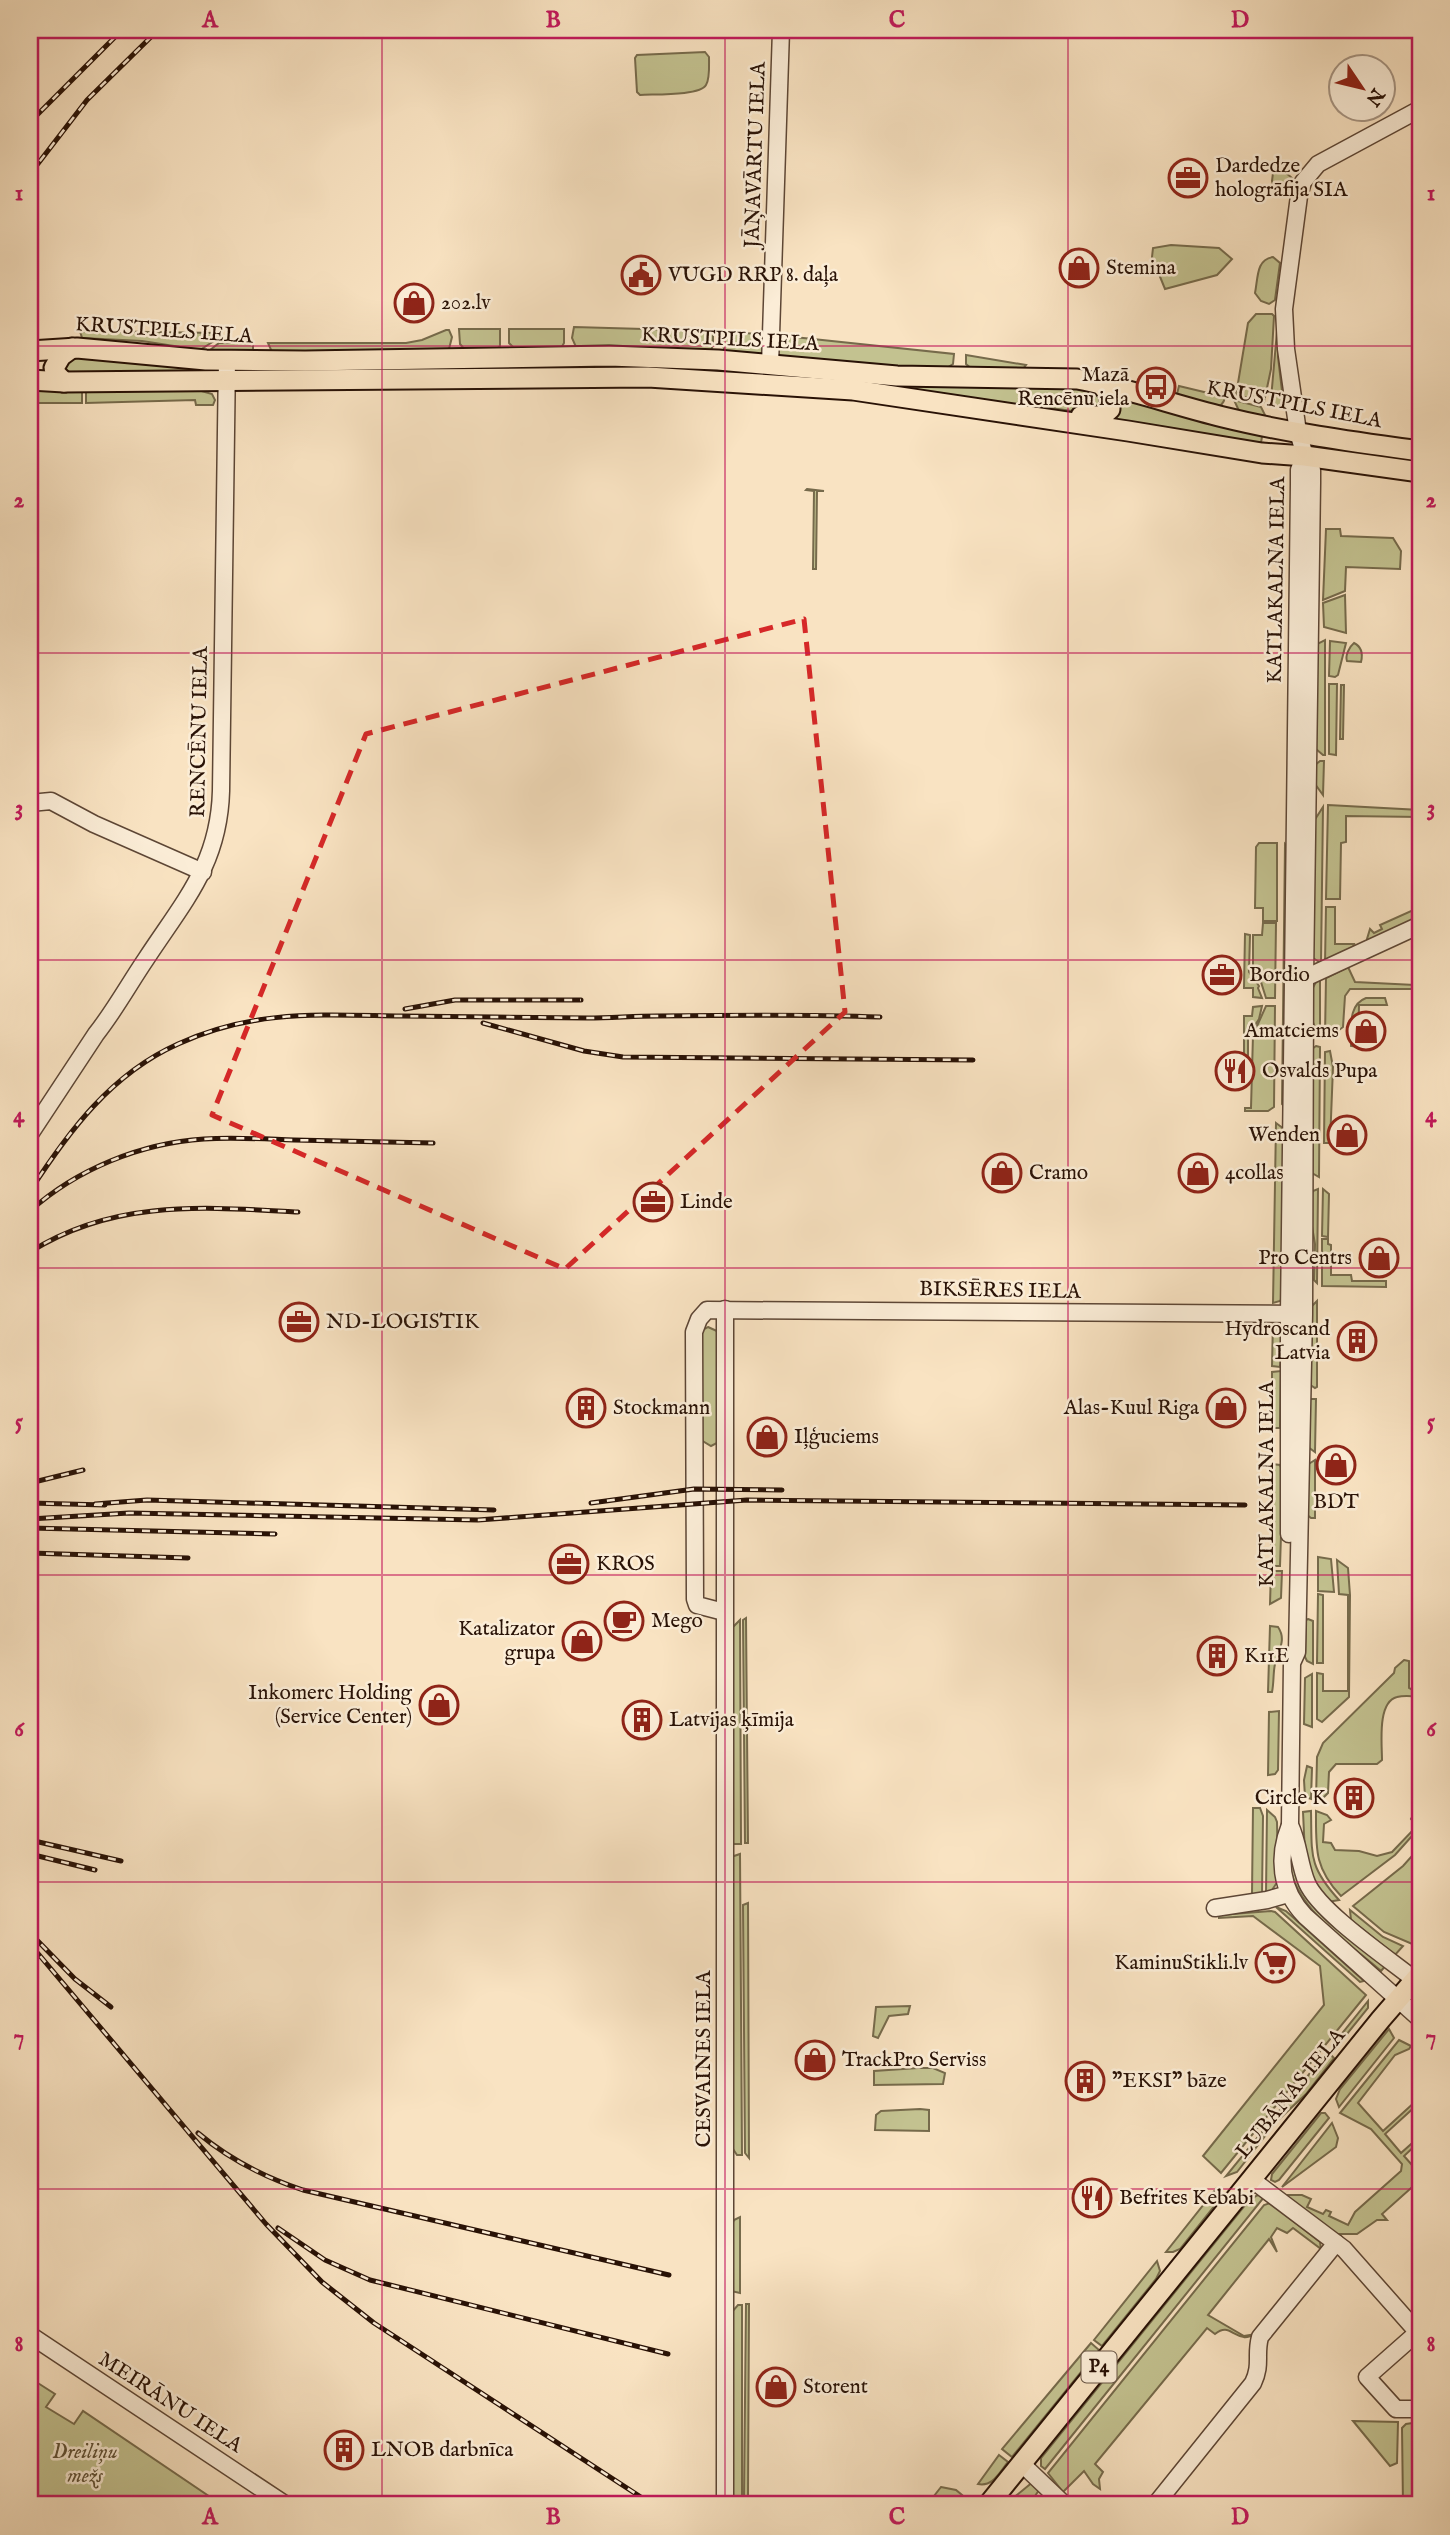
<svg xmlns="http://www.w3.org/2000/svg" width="1450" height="2535" font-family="'IM FELL English',serif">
<rect width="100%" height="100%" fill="#f9e3c2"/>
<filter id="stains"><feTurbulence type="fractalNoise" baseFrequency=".00286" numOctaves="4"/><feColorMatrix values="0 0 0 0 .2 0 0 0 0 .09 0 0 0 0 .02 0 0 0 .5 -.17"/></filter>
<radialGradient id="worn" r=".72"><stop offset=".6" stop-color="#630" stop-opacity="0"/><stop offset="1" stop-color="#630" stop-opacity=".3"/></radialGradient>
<!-- green -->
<g fill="#c3c290" stroke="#766a4b" stroke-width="2">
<path d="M705 52 709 57C709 65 710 79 706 85 700 96 653 94 640 95L637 92 635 58 637 55Z"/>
<path d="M1285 172 1292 178 1287 196 1276 197 1272 181 1273 173Z"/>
<path d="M1171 245 1219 248 1232 259 1217 275 1165 289 1152 257 1153 248Z"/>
<path d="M1273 257 1280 263 1275 300 1269 304 1261 301 1255 293C1258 279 1256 259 1273 257Z"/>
<path d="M1256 314H1272L1274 316 1271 369 1264 402 1236 395 1248 323Z"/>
<path d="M1278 320V357L1284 408 1272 405 1271 399Z"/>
<path d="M574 327 713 331V345L710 353 576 347 572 338Z"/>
<path d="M459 329H500V346L497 349 466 351 460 344Z"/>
<path d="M509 329H564V343L560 350H516L509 343Z"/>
<path d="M446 330H449L452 337 449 349 446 351 272 352 268 343H406L422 340Z"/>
<path d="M80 331 219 333 220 337 200 350 142 341 82 338Z"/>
<path d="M723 331 766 335 765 349 759 356 726 353 722 344Z"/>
<path d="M775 335 954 354 953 364 942 371 781 358 777 354Z"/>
<path d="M253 342V350L250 353 209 354 210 350 219 343Z"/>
<path d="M966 355 1026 365 1022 370H973L966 364Z"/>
<path d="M73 357 203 366V376L72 378 64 371V365Z"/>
<path d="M722 369 1097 387 1105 400 1093 414 1037 406H997L721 375Z"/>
<path d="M1179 386 1225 397C1221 420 1190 399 1177 394Z"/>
<path d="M30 388 82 392V403H30Z"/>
<path d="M198 390 212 394 215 400 213 405H196L195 400 86 403V392Z"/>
<path d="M1115 393 1263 430 1261 443 1105 419Z"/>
<path d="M1234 400 1261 407 1265 415 1264 418 1240 413Z"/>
<path d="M807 489 824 491H817L816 569H813L814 491 806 490Z"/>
<path d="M1326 529H1340L1341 536 1393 538 1401 551 1400 569 1346 567 1345 591 1323 600Z"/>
<path d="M1345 595 1346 633 1324 627 1323 603Z"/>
<path d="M1325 640V755H1323L1316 749 1317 644Z"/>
<path d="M1330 641 1346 643 1338 675 1335 677 1329 676Z"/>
<path d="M1354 643C1362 647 1363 654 1361 662L1347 661C1345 656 1349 647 1354 643Z"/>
<path d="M1329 684H1337L1336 755 1329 754Z"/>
<path d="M1341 685H1344L1343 739H1340Z"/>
<path d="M1320 761H1324L1323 795 1315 784V765Z"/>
<path d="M1328 805 1420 810V817L1346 816V842L1341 843 1340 899H1326Z"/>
<path d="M1323 807 1321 963 1313 958V952L1314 821Z"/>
<path d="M1259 843H1277V921H1263V908H1255L1256 847Z"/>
<path d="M1285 844 1290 849 1285 1100 1282 1103Z"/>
<path d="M1326 907H1335V944H1354L1352 950 1325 963Z"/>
<path d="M1420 907V919L1368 941 1367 939 1370 929 1374 933 1382 929 1380 925Z"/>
<path d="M1263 923H1276L1275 998H1266L1261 982 1253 971V935H1262Z"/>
<path d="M1245 934 1250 935 1249 972 1259 986 1258 988 1262 998 1253 997V988H1244Z"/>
<path d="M1348 967 1355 982 1415 985 1420 983V989H1350L1345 996 1343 1027 1332 1035H1325L1326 978Z"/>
<path d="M1320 978V1034C1308 1022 1306 989 1320 978Z"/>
<path d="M1366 998H1385L1387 1005H1359L1358 1047 1351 1046C1352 1029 1347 1005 1366 998Z"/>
<path d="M1262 1006 1259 1019 1248 1036V1078H1244V1016H1252L1253 1007Z"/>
<path d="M1266 1006H1275L1274 1107 1268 1111H1245V1108H1251L1253 1035Z"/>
<path d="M1316 1046 1320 1047 1319 1177 1312 1173V1049Z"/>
<path d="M1330 1051 1333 1067 1330 1143H1324L1325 1052Z"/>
<path d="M1276 1123 1284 1129V1295L1280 1301 1273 1303Z"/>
<path d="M1318 1189 1317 1283 1314 1280 1315 1244 1310 1215V1197L1313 1191Z"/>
<path d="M1323 1189 1329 1194 1328 1237 1322 1236Z"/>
<path d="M1322 1239H1328V1244L1331 1245V1275H1351L1352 1281H1386V1287L1322 1286Z"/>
<path d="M1317 1301V1387L1315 1388 1309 1384 1310 1308Z"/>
<path d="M1273 1321C1289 1328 1281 1352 1280 1367L1272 1366Z"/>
<path d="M708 1327 719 1332V1442L711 1446 701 1440V1335L702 1330Z"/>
<path d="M1281 1371 1280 1428H1272V1372Z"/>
<path d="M1311 1399H1316L1315 1452 1308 1447 1307 1404Z"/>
<path d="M1315 1460V1518H1311L1306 1514 1307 1465Z"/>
<path d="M1272 1464 1280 1465 1283 1472 1280 1566H1271Z"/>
<path d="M1318 1557 1331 1559 1334 1592 1318 1591Z"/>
<path d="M1337 1560 1348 1568 1350 1595 1349 1697 1322 1722 1317 1719V1673L1323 1674V1691H1348V1595L1339 1594Z"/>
<path d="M1271 1571H1282L1281 1598 1270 1604Z"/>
<path d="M1318 1594 1323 1595V1663H1317Z"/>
<path d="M746 1618 748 1843H745L743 1620Z"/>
<path d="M1308 1619 1313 1621V1664L1307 1661 1305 1657 1306 1620Z"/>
<path d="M740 1620 741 1844H734L731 1841V1629Z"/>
<path d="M1270 1626 1278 1627C1287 1640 1278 1651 1275 1664 1273 1673 1274 1683 1272 1692H1268Z"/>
<path d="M1404 1660 1409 1661V1688L1420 1694V1697C1413 1696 1404 1695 1397 1697 1377 1702 1382 1744 1382 1760L1377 1764H1336L1329 1772 1328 1793 1321 1800H1316L1317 1757 1323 1743 1394 1673 1395 1668Z"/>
<path d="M1312 1674V1727L1304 1724 1305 1678Z"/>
<path d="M1279 1711 1278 1770 1275 1774 1268 1775 1269 1712Z"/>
<path d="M1307 1766 1312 1768 1311 1799 1305 1797 1304 1780Z"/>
<path d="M1253 1808H1260L1263 1816 1262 1895 1252 1894Z"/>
<path d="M1417 1809 1420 1810V1827L1395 1855 1341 1896C1314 1868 1316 1848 1316 1811L1327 1815 1331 1820 1324 1824 1323 1842 1331 1843 1335 1850 1359 1851 1377 1856 1392 1852 1417 1826 1411 1819Z"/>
<path d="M1267 1810 1275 1817 1277 1822 1278 1881 1272 1890 1266 1893Z"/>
<path d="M1311 1811C1312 1855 1308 1866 1339 1900L1328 1902 1310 1877 1305 1854 1303 1812Z"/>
<path d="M1290 1839 1297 1874 1387 1964 1381 1971C1342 1937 1278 1899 1290 1839Z"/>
<path d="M1420 1847V1943L1417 1946 1384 1932 1353 1906 1403 1866Z"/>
<path d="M740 1854 742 2155H737L731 2146V1857Z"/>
<path d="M748 1903 749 2158 745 2153 743 1905Z"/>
<path d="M1276 1907 1286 1911 1364 1981 1360 1982Z"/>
<path d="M1350 1910 1383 1937 1403 1946 1395 1955 1351 1920Z"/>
<path d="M1271 1911 1275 1912 1366 1995 1221 2173 1203 2156 1324 2005 1320 1966 1253 1916 1219 1918V1915Z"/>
<path d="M1368 2001V2008L1334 2050 1332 2046Z"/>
<path d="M910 2006 908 2014 889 2016 878 2038 873 2036 876 2007Z"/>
<path d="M1389 2029 1394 2038 1339 2107 1336 2099 1340 2089Z"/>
<path d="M1399 2040 1411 2046 1409 2049 1395 2055 1358 2103 1383 2131 1417 2100 1419 2103 1385 2134 1401 2153 1420 2136V2141L1404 2156 1420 2174V2180L1382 2214 1387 2220H1377L1357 2234H1336L1288 2199V2195H1302L1311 2199 1307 2207 1323 2214 1326 2210 1331 2212 1329 2216 1348 2225 1355 2212 1401 2171 1402 2164 1371 2129 1340 2113Z"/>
<path d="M1331 2055 1334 2058 1306 2094 1276 2122 1237 2172 1226 2176 1324 2056Z"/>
<path d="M918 2068H933L945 2073 943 2084 874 2085V2071Z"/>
<path d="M920 2109 929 2110V2131L875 2130 876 2115 881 2111Z"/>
<path d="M1321 2113H1325L1329 2118 1279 2180 1275 2182 1271 2180 1272 2174Z"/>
<path d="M1332 2123 1338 2138 1336 2147 1282 2187Z"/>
<path d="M1216 2189 1219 2200 1180 2249 1173 2252H1166Z"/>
<path d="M1260 2194 1265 2196 1045 2469 1041 2466V2458L1250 2199Z"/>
<path d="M1270 2203 1320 2242 1321 2249 1293 2228 1287 2233 1277 2228 1271 2237 1277 2252 1269 2239 1208 2315 1244 2336 1256 2334C1254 2335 1246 2338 1244 2337 1231 2335 1228 2324 1215 2334L1207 2328 1095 2464 1103 2472 1099 2479 1100 2489 1093 2484 1084 2471 1063 2492 1048 2473 1264 2205Z"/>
<path d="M740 2217V2293L731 2291 732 2225 734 2220Z"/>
<path d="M1157 2261 1160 2271 1156 2279 1102 2346 1094 2340Z"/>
<path d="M746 2304H749L748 2496H744Z"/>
<path d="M738 2305H742V2496H732L731 2313Z"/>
<path d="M1091 2343 1099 2350 1012 2457 1002 2449Z"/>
<path d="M30 2378 55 2394 46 2407 74 2424 83 2411 222 2505H30Z"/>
<path d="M1353 2421 1398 2422 1397 2463 1390 2466Z"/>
<path d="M1413 2423V2505H1403L1402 2428 1406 2424Z"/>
<path d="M999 2455 1008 2462C999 2473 993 2487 978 2484Z"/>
<path d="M1034 2481 1039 2490 1029 2505H1015L1012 2499Z"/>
<path d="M941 2487 956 2490 962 2495 955 2505H927Z"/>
</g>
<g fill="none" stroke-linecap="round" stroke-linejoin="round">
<defs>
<g id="minor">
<path d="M1420 109 1318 164 1303 182 1299 196 1284 309 1286 349 1298 432 1305 456 1312 470V483L1305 978 1304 1314 1297 1652 1292 1663 1290 1825C1299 1844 1299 1864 1307 1883 1320 1913 1392 1961 1420 1984"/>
<path d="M770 365 781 30"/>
<path d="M30 803 51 801 94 824 203 872"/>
<path d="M1305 978 1420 925"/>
<path d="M30 1134 96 1034C115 1010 129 984 146 959 184 901 219 864 221 791L227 359"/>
<path d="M1289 1534V1314L1299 484V470L1305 456"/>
<path d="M724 1612 697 1605 695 1599 694 1332 699 1319 707 1310 1298 1314"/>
<path d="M1290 1825C1277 1857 1280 1890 1305 1916L1420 2019"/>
<path d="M1215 1908 1267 1900 1288 1894"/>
<path d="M1251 2179 1344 2249 1420 2335"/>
<path d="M1418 2332 1367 2377 1396 2409H1420"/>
<path d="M30 2335 286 2505"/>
<path d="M1021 2463 1065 2505"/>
<path d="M725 2505V1309"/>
<path d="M1155 2505 1253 2383C1262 2364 1255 2356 1260 2337L1336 2243"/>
</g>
<g id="major">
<path d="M30 351 77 348 206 360 305 361 609 356 718 360 897 376 1077 379C1127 388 1174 405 1223 417 1288 433 1355 442 1420 451"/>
<path d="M30 380 64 382 648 377 853 390 1128 431 1262 453 1305 456 1420 472"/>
<path d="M64 382 56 374 54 368 61 356 72 348"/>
<path d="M1081 416H1102L1110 409V395L1100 383"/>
<path d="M988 2505 1381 2019 1420 1974"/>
</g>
</defs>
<!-- minor casing -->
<use href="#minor" stroke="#5d4635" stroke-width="19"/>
<!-- major casing -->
<use href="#major" stroke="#291206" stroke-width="23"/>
<!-- minor -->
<use href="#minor" stroke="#fbedd7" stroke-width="16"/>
<!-- major -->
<use href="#major" stroke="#f9e3c2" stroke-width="19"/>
<defs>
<g id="rail">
<path d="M30 122 122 30"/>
<path d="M30 174 87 100 158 30"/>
<path d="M405 1009 455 1000H581"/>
<path d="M483 1023 584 1051 623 1057 973 1060"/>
<path d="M30 1191C69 1131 111 1074 178 1044 255 1009 320 1015 402 1016 464 1017 526 1017 588 1018 611 1018 634 1016 657 1016 731 1015 806 1014 880 1017"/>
<path d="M30 1211C77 1169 141 1143 204 1139 234 1137 264 1139 294 1140 341 1141 387 1142 433 1143"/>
<path d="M30 1252C114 1199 203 1207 298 1212"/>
<path d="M30 1483 83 1470"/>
<path d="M30 1503 105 1505"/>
<path d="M591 1503 694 1489 782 1490"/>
<path d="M95 1504 147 1500 494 1510"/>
<path d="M30 1519 129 1513 478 1520 747 1500 1245 1505"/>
<path d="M30 1528 275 1534"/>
<path d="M30 1553 188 1558"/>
<path d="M30 1824H31"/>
<path d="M30 1840 121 1861"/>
<path d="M30 1854 95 1870"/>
<path d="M30 1933 75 1979 111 2007"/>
<path d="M30 1944 266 2224 322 2282 374 2323 653 2505"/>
<path d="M198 2133C229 2159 264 2177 303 2190L669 2275"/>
<path d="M278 2228 325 2260 370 2280 668 2354"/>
</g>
</defs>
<!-- rail casing -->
<use href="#rail" stroke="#291206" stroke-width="5"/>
<!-- rail -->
<use href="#rail" stroke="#fbedd7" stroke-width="2.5" stroke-dasharray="8" stroke-linecap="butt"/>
</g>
<!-- marked area -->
<path fill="none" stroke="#d62828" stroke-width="5" stroke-dasharray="14 9" stroke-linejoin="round" d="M804 619 845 1012 565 1269 212 1115 366 734Z"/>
<!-- grid -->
<path fill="none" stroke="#c2185b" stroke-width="2" stroke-opacity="0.55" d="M382 30V2505M725 30V2505M1068 30V2505M30 346H1420M30 653H1420M30 960H1420M30 1268H1420M30 1575H1420M30 1882H1420M30 2189H1420"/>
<!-- icons -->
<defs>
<symbol id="office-ring" viewBox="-11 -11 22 22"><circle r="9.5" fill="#fbedd7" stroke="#8f2418" stroke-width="1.5"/><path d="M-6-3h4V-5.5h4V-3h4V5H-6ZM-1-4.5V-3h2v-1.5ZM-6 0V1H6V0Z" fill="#8f2418"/></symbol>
<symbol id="shop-ring" viewBox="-11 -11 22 22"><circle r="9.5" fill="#fbedd7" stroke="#8f2418" stroke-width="1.5"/><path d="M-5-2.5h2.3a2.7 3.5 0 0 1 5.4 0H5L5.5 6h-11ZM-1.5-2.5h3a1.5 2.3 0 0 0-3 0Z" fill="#8f2418"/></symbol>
<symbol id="civic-ring" viewBox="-11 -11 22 22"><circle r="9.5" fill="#fbedd7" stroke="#8f2418" stroke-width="1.5"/><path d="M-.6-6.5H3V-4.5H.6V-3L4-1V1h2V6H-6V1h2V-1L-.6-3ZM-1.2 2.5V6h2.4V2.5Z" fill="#8f2418"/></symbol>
<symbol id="bus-ring" viewBox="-11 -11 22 22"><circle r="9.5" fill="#fbedd7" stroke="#8f2418" stroke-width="1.5"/><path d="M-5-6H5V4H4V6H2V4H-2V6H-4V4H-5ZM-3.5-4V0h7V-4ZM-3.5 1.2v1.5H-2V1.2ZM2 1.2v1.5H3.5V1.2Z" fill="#8f2418"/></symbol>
<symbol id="restaurant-ring" viewBox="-11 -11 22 22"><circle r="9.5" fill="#fbedd7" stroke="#8f2418" stroke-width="1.5"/><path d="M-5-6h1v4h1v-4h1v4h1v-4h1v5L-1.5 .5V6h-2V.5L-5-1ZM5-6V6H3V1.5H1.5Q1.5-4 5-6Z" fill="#8f2418"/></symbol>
<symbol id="building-ring" viewBox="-11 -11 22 22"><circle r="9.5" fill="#fbedd7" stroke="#8f2418" stroke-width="1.5"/><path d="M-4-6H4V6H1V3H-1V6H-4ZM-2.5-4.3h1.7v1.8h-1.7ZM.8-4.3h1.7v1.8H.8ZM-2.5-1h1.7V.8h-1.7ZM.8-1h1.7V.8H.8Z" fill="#8f2418"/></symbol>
<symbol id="cafe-ring" viewBox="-11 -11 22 22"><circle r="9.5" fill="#fbedd7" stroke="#8f2418" stroke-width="1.5"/><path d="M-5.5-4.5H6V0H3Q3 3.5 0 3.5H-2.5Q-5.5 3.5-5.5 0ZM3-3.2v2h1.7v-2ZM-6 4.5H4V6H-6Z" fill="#8f2418"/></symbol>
<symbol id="supermarket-ring" viewBox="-11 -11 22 22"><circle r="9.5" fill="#fbedd7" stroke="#8f2418" stroke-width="1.5"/><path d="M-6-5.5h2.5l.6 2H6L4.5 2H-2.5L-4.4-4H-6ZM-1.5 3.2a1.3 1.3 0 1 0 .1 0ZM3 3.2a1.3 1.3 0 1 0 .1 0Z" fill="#8f2418"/></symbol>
</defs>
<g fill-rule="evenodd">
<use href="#office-ring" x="1166" y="156" width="44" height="44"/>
<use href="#shop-ring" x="1057" y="246" width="44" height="44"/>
<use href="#civic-ring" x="619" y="253" width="44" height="44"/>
<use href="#shop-ring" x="392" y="281" width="44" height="44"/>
<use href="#bus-ring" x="1134" y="365" width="44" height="44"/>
<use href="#office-ring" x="1200" y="953" width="44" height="44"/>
<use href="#shop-ring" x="1344" y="1009" width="44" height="44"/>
<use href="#restaurant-ring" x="1213" y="1049" width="44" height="44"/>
<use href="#shop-ring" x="1325" y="1113" width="44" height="44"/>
<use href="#shop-ring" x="980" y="1151" width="44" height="44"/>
<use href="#shop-ring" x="1176" y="1151" width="44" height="44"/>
<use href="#office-ring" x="631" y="1180" width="44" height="44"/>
<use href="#shop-ring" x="1357" y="1236" width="44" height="44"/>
<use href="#office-ring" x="277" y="1300" width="44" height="44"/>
<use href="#building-ring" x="1335" y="1319" width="44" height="44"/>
<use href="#building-ring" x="564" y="1386" width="44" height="44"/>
<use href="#shop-ring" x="1204" y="1386" width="44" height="44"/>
<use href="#shop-ring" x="745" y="1415" width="44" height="44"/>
<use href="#shop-ring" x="1314" y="1443" width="44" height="44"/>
<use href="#office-ring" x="547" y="1542" width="44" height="44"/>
<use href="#cafe-ring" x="602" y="1599" width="44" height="44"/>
<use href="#shop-ring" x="560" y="1619" width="44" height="44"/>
<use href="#building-ring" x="1195" y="1634" width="44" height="44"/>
<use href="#shop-ring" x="417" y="1683" width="44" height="44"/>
<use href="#building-ring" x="620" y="1698" width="44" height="44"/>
<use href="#building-ring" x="1332" y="1776" width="44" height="44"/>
<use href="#supermarket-ring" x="1253" y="1941" width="44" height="44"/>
<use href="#shop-ring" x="793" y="2038" width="44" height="44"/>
<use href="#building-ring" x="1063" y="2059" width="44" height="44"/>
<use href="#restaurant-ring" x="1070" y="2176" width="44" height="44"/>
<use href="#shop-ring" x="754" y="2365" width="44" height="44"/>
<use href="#building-ring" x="322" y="2428" width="44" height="44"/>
</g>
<g text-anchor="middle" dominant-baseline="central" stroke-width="5" stroke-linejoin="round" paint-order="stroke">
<!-- shield labels -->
<rect fill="#fbedd7" stroke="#685445" stroke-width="2" x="1081.5" y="2351.5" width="35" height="31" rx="5"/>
<g font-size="19" font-weight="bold" fill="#291206">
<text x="1099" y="2367">P4</text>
</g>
<!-- street labels -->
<g font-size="21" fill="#291206" stroke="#fbedd7">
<text transform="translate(756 155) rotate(-88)">JĀŅAVĀRTU IELA</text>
<text transform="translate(164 331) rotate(4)">KRUSTPILS IELA</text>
<text transform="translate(730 340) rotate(3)">KRUSTPILS IELA</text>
<text transform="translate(1294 405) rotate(11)">KRUSTPILS IELA</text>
<text transform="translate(1277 580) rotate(-89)">KATLAKALNA IELA</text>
<text transform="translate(200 732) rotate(-89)">RENCĒNU IELA</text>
<text transform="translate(1000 1291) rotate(1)">BIKSĒRES IELA</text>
<text transform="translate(1267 1484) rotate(-90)">KATLAKALNA IELA</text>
<text transform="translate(704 2059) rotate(-90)">CESVAINES IELA</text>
<text transform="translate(1291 2094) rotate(-51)">LUBĀNAS IELA</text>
<text transform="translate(170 2403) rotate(33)">MEIRĀNU IELA</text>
</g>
<!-- poi labels -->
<g font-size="21" fill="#291206" stroke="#fbedd7" text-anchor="start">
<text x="1215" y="166">Dardedze<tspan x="1215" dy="24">hologrāfija SIA</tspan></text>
<text x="1106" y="268">Stemina</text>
<text x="668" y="275">VUGD RRP 8. daļa</text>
<text x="441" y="303">202.lv</text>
<text x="1129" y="375" text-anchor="end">Mazā<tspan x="1129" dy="24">Rencēnu iela</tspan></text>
<text x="1249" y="975">Bordio</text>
<text x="1339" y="1031" text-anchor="end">Amatciems</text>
<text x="1262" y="1071">Osvalds Pupa</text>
<text x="1320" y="1135" text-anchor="end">Wenden</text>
<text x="1029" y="1173">Cramo</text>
<text x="1225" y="1173">4collas</text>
<text x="680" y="1202">Linde</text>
<text x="1352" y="1258" text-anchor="end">Pro Centrs</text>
<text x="326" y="1322">ND-LOGISTIK</text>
<text x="1330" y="1329" text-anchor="end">Hydroscand<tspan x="1330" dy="24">Latvia</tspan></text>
<text x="613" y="1408">Stockmann</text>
<text x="1199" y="1408" text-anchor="end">Alas-Kuul Riga</text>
<text x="794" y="1437">Iļģuciems</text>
<text x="1336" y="1502" text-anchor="middle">BDT</text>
<text x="596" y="1564">KROS</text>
<text x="651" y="1621">Mego</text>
<text x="555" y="1629" text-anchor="end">Katalizator<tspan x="555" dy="24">grupa</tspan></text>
<text x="1244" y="1656">K11E</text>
<text x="412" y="1693" text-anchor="end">Inkomerc Holding<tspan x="412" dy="24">(Service Center)</tspan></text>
<text x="669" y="1720">Latvijas ķīmija</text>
<text x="1327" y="1798" text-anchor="end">Circle K</text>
<text x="1248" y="1963" text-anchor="end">KaminuStikli.lv</text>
<text x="842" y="2060">TrackPro Serviss</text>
<text x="1112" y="2081">"EKSI" bāze</text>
<text x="1119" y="2198">Befrites Kebabi</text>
<text x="803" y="2387">Storent</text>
<text x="371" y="2450">LNOB darbnīca</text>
</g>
<!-- park labels -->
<g font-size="21" font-style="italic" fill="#5f5036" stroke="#fbedd7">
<text x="85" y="2452">Dreiliņu<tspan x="85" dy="24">mežs</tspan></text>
</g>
</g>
<!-- margin -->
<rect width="1450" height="2535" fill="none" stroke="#f9e3c2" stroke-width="77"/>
<!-- north arrow -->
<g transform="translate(1362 88) rotate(125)"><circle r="33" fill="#fbedd7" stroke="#a79583" stroke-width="2"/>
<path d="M0-5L12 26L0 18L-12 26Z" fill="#8f2418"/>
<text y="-10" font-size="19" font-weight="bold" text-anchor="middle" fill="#291206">N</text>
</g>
<rect x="38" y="38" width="1374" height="2458" fill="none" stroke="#c2185b" stroke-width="2.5"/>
<g font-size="23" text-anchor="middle" font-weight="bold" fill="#c2185b">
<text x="210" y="27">A</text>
<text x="553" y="27">B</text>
<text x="897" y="27">C</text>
<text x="1240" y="27">D</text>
<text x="19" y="200">1</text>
<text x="1431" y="200">1</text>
<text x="19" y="507">2</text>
<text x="1431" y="507">2</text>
<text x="19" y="815">3</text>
<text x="1431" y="815">3</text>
<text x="19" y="1122">4</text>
<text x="1431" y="1122">4</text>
<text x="19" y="1429">5</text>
<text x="1431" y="1429">5</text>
<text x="19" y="1736">6</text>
<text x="1431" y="1736">6</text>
<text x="19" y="2044">7</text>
<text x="1431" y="2044">7</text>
<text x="19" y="2351">8</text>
<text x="1431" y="2351">8</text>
<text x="210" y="2524">A</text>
<text x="553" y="2524">B</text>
<text x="897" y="2524">C</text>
<text x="1240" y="2524">D</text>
</g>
<rect width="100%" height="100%" filter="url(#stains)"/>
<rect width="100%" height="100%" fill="url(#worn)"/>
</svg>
